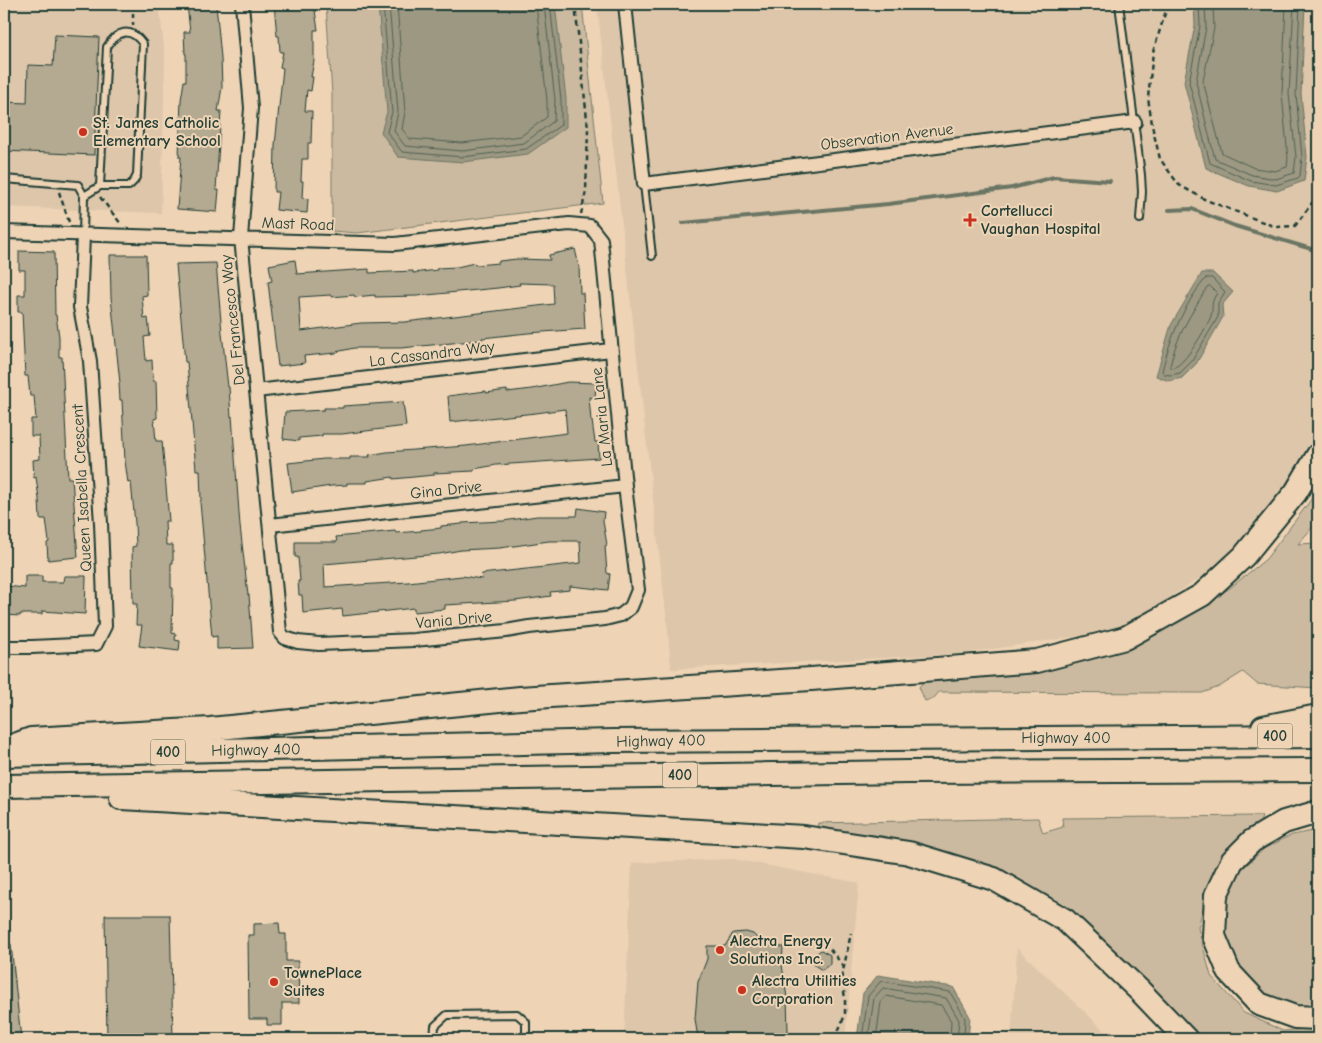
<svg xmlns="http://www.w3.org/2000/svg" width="1322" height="1043" font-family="'Comic Neue',sans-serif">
<rect width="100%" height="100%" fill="#eed3b5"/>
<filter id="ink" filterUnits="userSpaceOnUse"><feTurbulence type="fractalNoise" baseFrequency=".02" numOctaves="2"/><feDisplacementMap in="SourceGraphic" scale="10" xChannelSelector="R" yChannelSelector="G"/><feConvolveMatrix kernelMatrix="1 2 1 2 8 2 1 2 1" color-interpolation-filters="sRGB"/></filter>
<g filter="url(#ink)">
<!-- built -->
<g fill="#ddc6aa">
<path d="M4 4H159L165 57 161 213 4 207Z"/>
<path d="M597 4H1318V437L1272 513 1202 577 1128 624 1080 636 958 654 671 669 668 631Z"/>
<path d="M733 859 859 883 845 1039H624L632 863Z"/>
<path d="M1017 948 1113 1039H1011Z"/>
</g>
<!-- green -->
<g fill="#ccbaa0" stroke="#767c6a">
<path d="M326 4H582L603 203 357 233 332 231V94Z"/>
<path d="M1318 486V521L1298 544 1318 543 1317 688 1257 684 1243 672 1219 687 1202 693 939 692 934 698 925 701 919 687 925 680 1184 618 1230 588 1266 559 1310 501Z"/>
<path d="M1262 816 1260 823 1208 887 1198 928 1211 976 1244 1013 1283 1031 1318 1028V1039H1201L1119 959 924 846 882 836 817 829 818 823 1038 818 1043 833 1063 827 1062 818Z"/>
<path d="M1318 830V1007H1293L1268 999 1236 968 1225 936 1227 892 1240 871 1265 848 1292 835Z"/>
</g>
<!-- water -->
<g fill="#9c9882" stroke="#6a7463">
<path d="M378 4H555L566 99V127L528 154 463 162 398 157 381 132 387 112Z"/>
<path d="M1194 4H1305L1301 94 1307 157 1304 181 1277 191 1249 186 1206 168 1184 82 1195 25Z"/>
<path d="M1202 273H1213L1233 292 1222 305 1223 317 1196 364 1182 378 1169 381 1156 376 1171 325Z"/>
<path d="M878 975 953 987 970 1017 968 1039H857L863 993Z"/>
</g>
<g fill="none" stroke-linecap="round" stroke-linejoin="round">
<!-- shore -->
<g stroke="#516153" stroke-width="1">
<path d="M383 4 392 112 387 132 402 152 463 157 526 149 561 125V100L550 4"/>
<path d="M389 4 398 112 394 131 405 146 463 151 524 143 554 121 555 100 544 4"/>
<path d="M397 4 405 112 402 129 410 139 462 143 521 136 547 117V100L536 4"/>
<path d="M1199 4 1200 26 1189 82 1210 163 1251 181 1276 185 1298 178 1300 176 1302 157 1296 94 1300 4"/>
<path d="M1205 4 1206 27 1196 82 1215 159 1252 175 1276 179 1294 173 1296 157 1289 94 1294 4"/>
<path d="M1213 4 1214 28 1203 81 1222 153 1254 168 1275 171 1287 167 1288 158 1282 94 1286 4"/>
<path d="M1206 278H1212L1225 292 1218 303V317L1192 361 1180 373 1170 375 1164 374 1162 371C1170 338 1184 304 1206 278Z"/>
<path d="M1210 286 1217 293C1209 305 1214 306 1211 316 1207 327 1184 367 1172 368L1170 366C1177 334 1191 315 1207 287Z"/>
<path d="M862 1039 868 996 881 981 950 992 965 1018 964 1039"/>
<path d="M868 1039 874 998 883 988 946 998 959 1020 957 1039"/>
<path d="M876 1039 881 1002 886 996 941 1005 951 1021 950 1039"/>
</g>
<!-- stream -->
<g stroke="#6a7463" stroke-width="4">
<path d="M1169 210 1192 209 1235 226 1318 251"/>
<path d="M683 223 888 204 1012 188 1054 177 1110 181"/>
</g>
</g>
<!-- building -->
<g fill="#b4a991" stroke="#1f3d34" fill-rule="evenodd">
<path d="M187 4H216L221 58 222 87 218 111H221L216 190H219L217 212 177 209 181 157H179L181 100 184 81H186V54H185L184 32H190Z"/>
<path d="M274 4H314L318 30H314V61L311 77H313L311 91 307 90 305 111H312L311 143H308V159H302L301 181H303L302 198 308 199 307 213 276 210 278 192H274L275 145 283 68 280 67 283 52H280L279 36H277Z"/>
<path d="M55 35 99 37 94 155 4 151V102L27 103 28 65 53 66Z"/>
<path d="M575 249 579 266 580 293H583L585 329 528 333 482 338V340L401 348H354L336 352V353L304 356 305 363 278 366 268 282 272 281 269 265 295 260 297 274 369 269V273L413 271V273L437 270V268L457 267 474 263 475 265 499 263V261L517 259 550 260 549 255ZM519 283 553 284 554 304 405 322 361 323 301 331 299 297 331 295V297L354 295 355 297 375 295V297L417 296 498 288 520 285Z"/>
<path d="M19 251 54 252 55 315H56L59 337V357H62L68 478H72L78 557 48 560 47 543 49 542 46 519H40L39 499 36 477 34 478 33 460 40 459 39 436H31V419H36L34 396H30L28 376H25L22 312H18V295H25V270H19Z"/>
<path d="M110 255H146L147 295 142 296 144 319 148 318 150 336 144 337 146 361 152 360 153 381H156L157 418 154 419 156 441H162L169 521H165L166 545H173V563H171V588H173L172 633 176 634 175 640 180 641 179 651 139 646 142 625H136L137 604H133L132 547 136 546 135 523 131 482 128 483 125 461 122 400H120L119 383H120L111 297Z"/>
<path d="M216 263 222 333 228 387H229L231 417 232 416 240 526 248 595H249L253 648 217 649V636L212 637 200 502 201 501 200 470H196L187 362H185L177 276 176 264Z"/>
<path d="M568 382 596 383 595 398 589 397 591 421H592L595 442H598L599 458 496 465 474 469V471L434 473V475L393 479V477L367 481V483H347V485L331 486 292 492 288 463 324 459H350V457H370L369 455 387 452 466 446 567 433 565 409 536 413 450 422 448 396 486 391V393L507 390V392L532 389Z"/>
<path d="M403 402 406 426 342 434H322V436L299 438V441L283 439 285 412 324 410V408H343V406Z"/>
<path d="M578 508 604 512 603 521 607 545 605 546 607 573 610 574 608 590 570 586V590L550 592 551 596 515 601 445 605V609L414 612V608L343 616 342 609 303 613 302 595H299L298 581H300L298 557H295V542H337L336 537 395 531 396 533 421 531V530L441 528V526L462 524V523L503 521 537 516H577ZM549 541H580L581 563 481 574 482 579 462 576 408 582 325 587 324 564 439 554 461 550 500 548Z"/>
<path d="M25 576H42V582H63L64 576H86L85 614 42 611V614H20V616L4 615 6 586 25 588Z"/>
<path d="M105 915H170L173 1039H107Z"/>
<path d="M279 923 280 934H286V961H298L299 1003H282V1025H267V1019H249L248 935H254V924Z"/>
<path d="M746 932 753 934 759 940 761 945 783 947 782 965 787 998 788 1031 787 1039H698L695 1019 698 982 707 959V946H725L733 933Z"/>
<path d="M4 944H11L21 1039H4Z"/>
<path d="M821 950 830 955V964L822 970 814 965 813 956Z"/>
</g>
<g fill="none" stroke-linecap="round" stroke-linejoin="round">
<defs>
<g id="service">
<path d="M1119 4 1141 175 1142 192 1140 219"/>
<path d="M4 179 78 185 84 196 83 235"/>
<path d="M644 184 652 256"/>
<path d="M84 196 100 186H129L134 181 137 175 143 44C130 26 117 31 107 47L100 186"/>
<path d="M434 1039 435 1026 447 1015 517 1014 526 1022V1039"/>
</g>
<g id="minor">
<path d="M625 4 644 184 1135 122"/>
<path d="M4 232 395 244 569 224 590 226 601 240 625 486 638 590 631 607 621 615 605 619 529 627 506 631 414 640 319 644 298 642 285 638 280 632 241 238 251 108 242 4"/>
<path d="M256 391 611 350"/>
<path d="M270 525 625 486"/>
<path d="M4 647H32L96 644 105 626 101 523 90 361 80 307 83 236"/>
</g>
<g id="motorway">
<path d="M1263 727 1318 716"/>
<path d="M4 749 31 739 210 729 520 698 811 679 1037 661 1125 638 1202 595 1244 556 1296 492 1318 455"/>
<path d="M4 755 614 741 1318 736"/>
<path d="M4 786 908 772 1318 770"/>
<path d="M121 798 804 837 909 853 994 879 1065 920 1140 991 1186 1039"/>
<path d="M1318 812 1284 822 1252 841 1232 861 1216 895 1214 936 1229 972 1259 1004 1295 1017 1318 1018"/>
</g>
</defs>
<!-- service casing -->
<use href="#service" stroke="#1f3d34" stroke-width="10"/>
<!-- minor casing -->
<use href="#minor" stroke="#1f3d34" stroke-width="16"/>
<!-- motorway casing -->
<use href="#motorway" stroke="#1f3d34" stroke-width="26"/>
<!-- path -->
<g stroke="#1f3d34" stroke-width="2.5" stroke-dasharray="5 4" stroke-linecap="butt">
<path d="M133 4V25"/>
<path d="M575 4 588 129 586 191 581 214"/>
<path d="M1168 4 1153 52 1148 98 1153 130 1160 159 1179 185 1206 200 1276 227 1295 226 1318 195"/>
<path d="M59 192 69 222"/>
<path d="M100 197 121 224"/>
<path d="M830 949 844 967"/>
<path d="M835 1039 845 1015V999L842 976 851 933"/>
</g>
<!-- service -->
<use href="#service" stroke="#eed3b5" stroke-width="6"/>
<!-- minor -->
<use href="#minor" stroke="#eed3b5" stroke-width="12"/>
<!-- motorway -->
<use href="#motorway" stroke="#eed3b5" stroke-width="22"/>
</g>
</g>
<!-- markers -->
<g fill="#c8321e" stroke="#eed3b5" stroke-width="2">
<circle cx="83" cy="132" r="5"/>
<path d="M967.5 212.5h5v5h5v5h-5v5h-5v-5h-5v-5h5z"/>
<circle cx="720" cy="950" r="5"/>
<circle cx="274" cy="982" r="5"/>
<circle cx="742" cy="990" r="5"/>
</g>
<g text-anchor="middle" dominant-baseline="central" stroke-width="4" stroke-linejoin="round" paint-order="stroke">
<!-- shield labels -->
<g fill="#eed3b5" stroke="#5d6a5b" stroke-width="1">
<rect x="1257.5" y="723.5" width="35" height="25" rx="4"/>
<rect x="150.5" y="739.5" width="35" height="25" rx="4"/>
<rect x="662.5" y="762.5" width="35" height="25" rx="4"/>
</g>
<g font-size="15" font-weight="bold" fill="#1f3d34">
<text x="1275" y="736">400</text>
<text x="168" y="752">400</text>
<text x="680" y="775">400</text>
</g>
<!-- poi labels -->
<g font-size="16" font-weight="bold" fill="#1f3d34" stroke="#eed3b5" text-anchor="start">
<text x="93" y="123">St. James Catholic<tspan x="93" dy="18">Elementary School</tspan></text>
<text x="981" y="211">Cortellucci<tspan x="981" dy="18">Vaughan Hospital</tspan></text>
<text x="730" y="941">Alectra Energy<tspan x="730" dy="18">Solutions Inc.</tspan></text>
<text x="284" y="973">TownePlace<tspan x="284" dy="18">Suites</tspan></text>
<text x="752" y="981">Alectra Utilities<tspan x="752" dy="18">Corporation</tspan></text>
</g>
<!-- street labels -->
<g font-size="16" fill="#1f3d34" stroke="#eed3b5">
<text transform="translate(887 137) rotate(-7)">Observation Avenue</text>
<text transform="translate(298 224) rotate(2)">Mast Road</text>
<text transform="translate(233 320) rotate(-96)">Del Francesco Way</text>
<text transform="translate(432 354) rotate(-7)">La Cassandra Way</text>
<text transform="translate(602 417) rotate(-96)">La Maria Lane</text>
<text transform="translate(82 488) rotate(-93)">Queen Isabella Crescent</text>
<text transform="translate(446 490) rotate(-6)">Gina Drive</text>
<text transform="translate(454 620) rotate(-5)">Vania Drive</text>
<text x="1066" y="738">Highway 400</text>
<text transform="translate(661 741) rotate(-1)">Highway 400</text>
<text transform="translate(256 750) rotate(-1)">Highway 400</text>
</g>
</g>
<!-- margin -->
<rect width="1322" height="1043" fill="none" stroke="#eed3b5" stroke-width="20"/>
<rect x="10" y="10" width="1302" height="1023" fill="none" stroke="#1f3d34" stroke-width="2" filter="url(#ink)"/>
</svg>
